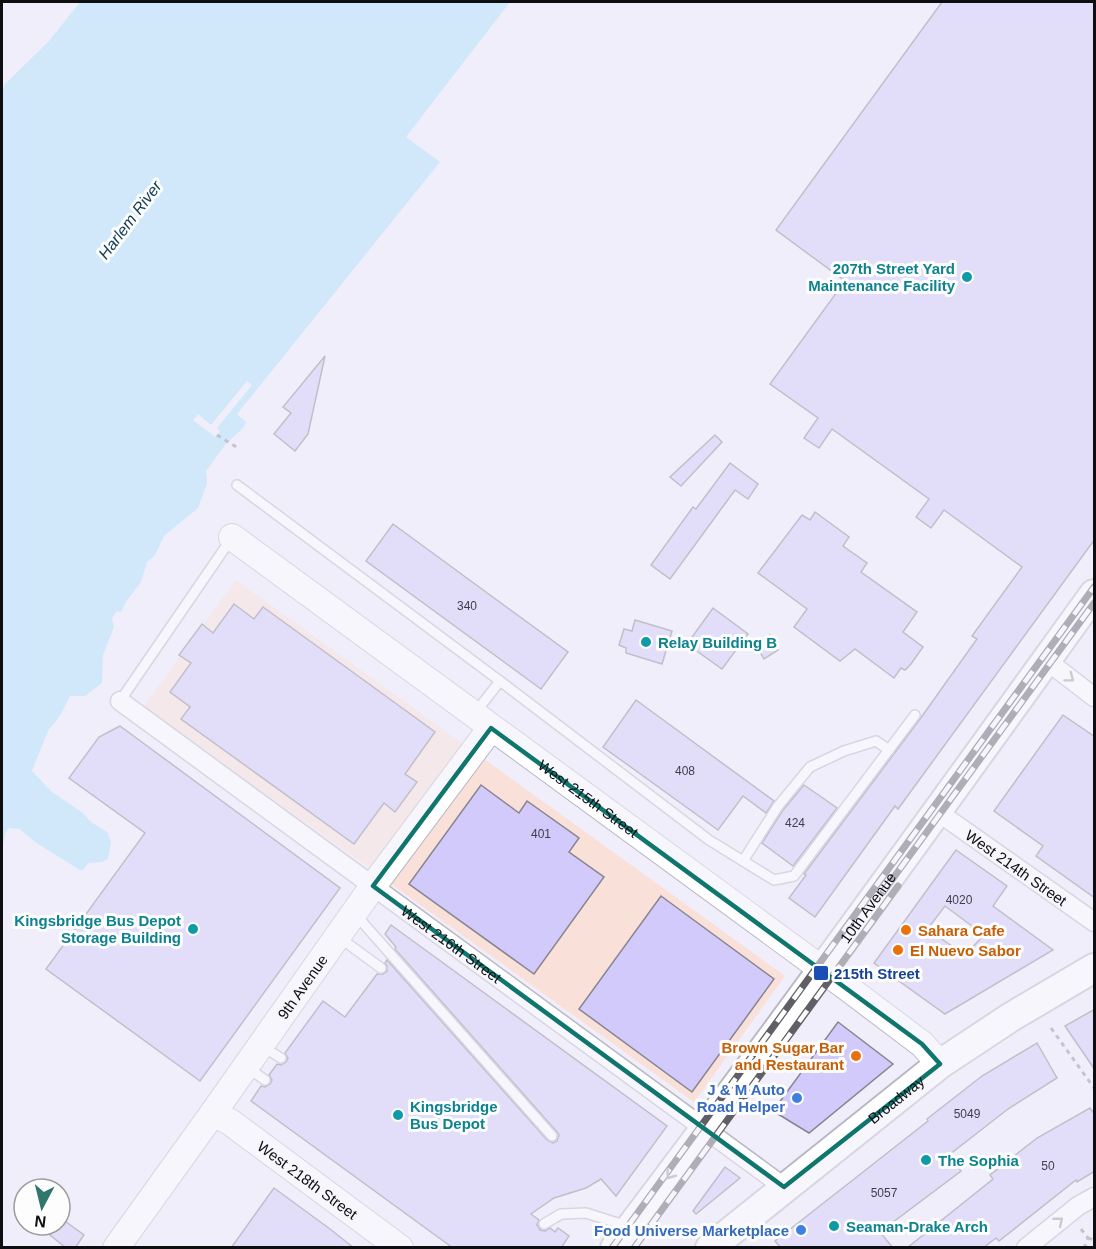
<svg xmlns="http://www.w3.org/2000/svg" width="1096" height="1249" font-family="Helvetica,sans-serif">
<rect width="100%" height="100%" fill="#f0eefa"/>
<!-- industrial -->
<path fill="#f9e0d8" d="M236 580 785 976 694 1102 144 706Z"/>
<!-- water -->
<path fill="#a8e0fa" d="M80 2H510L406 137 440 162 237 414 246 422 243 428 225 445 206 471 207 483 198 508 164 536 155 555 147 562 141 582 126 602 121 612 117 611 112 618 114 627 103 655 102 683 85 696H70L61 714 48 731 32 771 52 792 83 813 91 822 107 832 111 842 108 859 102 862 88 863 83 870H80L38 844 19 829 8 828 5 834 2 849V91L5 84 49 41Z"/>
<!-- pier -->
<path fill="#f0eefa" d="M247 381 252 385 217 428 220 431 215 437 193 420 198 414 211 425Z"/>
<!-- building -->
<g fill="#d1cafb" stroke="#86858f" stroke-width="1.5" fill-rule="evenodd">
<path d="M942 2H1095V539L898 809 895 806 815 917 789 898 806 875 804 874 920 719 977 639 972 636 1022 567 944 510 931 528 916 517 929 499 832 429 819 448 804 438 818 418 770 384 845 281 776 230Z"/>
<path d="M325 356 308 434 295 451 274 434 291 413 283 407Z"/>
<path d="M715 435 722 442 681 486 670 477Z"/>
<path d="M730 463 758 484 748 499 735 490 670 579 651 565 693 507 696 509Z"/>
<path d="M815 512 849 537 843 546 867 563 861 572 917 612 903 632 923 647 911 664 905 670 901 668 894 678 855 649 840 661 794 627 807 609 758 573 802 515 810 520Z"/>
<path d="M393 524 568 652 541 689 366 561Z"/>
<path d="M234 604 254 619 263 607 435 732 405 774 417 782 395 812 384 803 354 844 181 719 190 707 170 692 191 663 179 655 202 624 213 633Z"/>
<path d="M713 608 748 634 722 669 687 644Z"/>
<path d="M635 620 672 631 662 664 626 653V648L619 645 624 629 632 631Z"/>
<path d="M770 635 778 650 764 659 755 644Z"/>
<path d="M636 700 774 801 766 813 743 796 718 830 603 747Z"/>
<path d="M1063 715 1095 737V898L1036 856 1043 846 994 811Z"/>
<path d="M120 726 340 888 200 1081 46 969 145 833 69 778 99 737Z"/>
<path d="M481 785 519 813 527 801 579 838 569 852 604 877 534 974 409 884Z"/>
<path d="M804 785 837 808 793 866 762 843 783 810Z"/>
<path d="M956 850 1007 886 993 906 1053 950 945 1014 874 963ZM945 906 984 935 965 955 939 937 940 935 929 927Z"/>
<path d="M661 896 774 979 692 1092 579 1009Z"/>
<path d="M391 925 667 1126 616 1196 601 1179 586 1188 554 1198 531 1214 539 1220 537 1225 540 1230 545 1231 550 1228 555 1232 558 1228 569 1236 561 1248H453L251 1101 261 1086 265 1087 270 1084 272 1080 269 1075 277 1064 281 1065 286 1062 288 1058 285 1053 323 1001 345 1017 377 974H383L387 971V966L385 963 387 960 547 1140 553 1143 557 1141 559 1135 557 1132 395 949 396 947 385 934Z"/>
<path d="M1095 1009V1070L1065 1026Z"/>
<path d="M838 1022 893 1064 809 1133 773 1111Z"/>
<path d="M1037 1043 1057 1078 1008 1109 949 1155 961 1171 880 1232 893 1248H781L775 1241 928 1121 927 1119 982 1076Z"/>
<path d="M1090 1108 1095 1115V1171L1077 1182 1076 1180 999 1241 996 1238 983 1248H907L993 1179 990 1175 1037 1138Z"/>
<path d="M725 1167 740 1178 696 1214 693 1211Z"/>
<path d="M274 1188 330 1229 354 1248H231Z"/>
<path d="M62 1219 84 1235 75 1248H66L50 1235 57 1225H60Z"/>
</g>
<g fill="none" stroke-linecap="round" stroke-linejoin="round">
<defs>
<g id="lane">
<path d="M237 485 500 681"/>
<path d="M120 701 231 539"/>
<path d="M475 713 500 681 709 840 774 880 794 876 915 715"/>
<path d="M743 861 778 806 810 767 844 751 876 741 889 750"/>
<path d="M355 914 552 1136"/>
<path d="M340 938 381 968"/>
<path d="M263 1047 281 1058"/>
<path d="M248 1068 265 1080"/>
<path d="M544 1224 561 1214 586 1213 627 1226"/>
</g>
<g id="street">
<path d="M1046 660 1094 697"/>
<path id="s1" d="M120 701 784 1187"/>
<path id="s2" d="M938 812 1094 922"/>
<path d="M1026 1248 1078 1206 1094 1197"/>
</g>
<g id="secondary">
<path id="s3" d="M232 537 849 989 922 1044 940 1064"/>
<path id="s4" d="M213 1113 230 1122 400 1248"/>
<path id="s5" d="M116 1248 213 1113 373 886 491 728"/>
</g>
<g id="primary">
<path id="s6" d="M615 1248C779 1032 936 813 1094 594"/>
<path id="s7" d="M710 1248 940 1064 1011 1017 1094 968"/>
</g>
</defs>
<!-- lane casing -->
<use href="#lane" stroke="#bab8c4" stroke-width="12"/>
<!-- street casing -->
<use href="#street" stroke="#bab8c4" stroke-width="21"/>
<!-- secondary casing -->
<use href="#secondary" stroke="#bab8c4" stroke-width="28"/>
<!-- primary casing -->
<use href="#primary" stroke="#bab8c4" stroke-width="32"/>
<!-- path -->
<g stroke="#919098" stroke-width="3" stroke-dasharray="4.5 4.5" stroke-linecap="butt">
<path d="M217 435 238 448"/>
<path d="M1051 1028 1094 1088"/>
<path d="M1081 1229 1088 1238 1085 1245 1087 1248"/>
<path d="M1088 1238 1094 1240"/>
</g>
<!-- lane -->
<use href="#lane" stroke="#fff" stroke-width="9"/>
<!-- street -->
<use href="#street" stroke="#fff" stroke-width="18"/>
<!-- secondary -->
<use href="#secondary" stroke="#fff" stroke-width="26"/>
<!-- primary -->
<use href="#primary" stroke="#fff" stroke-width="28"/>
<defs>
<g id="rail">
<path d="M883 892 1094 603"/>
<path d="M612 1248 1094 587"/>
<path d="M634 1248 898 886"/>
</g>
</defs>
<!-- rail casing -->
<use href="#rail" stroke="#605f66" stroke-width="7"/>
<!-- rail -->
<use href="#rail" stroke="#fdfdfd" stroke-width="4.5" stroke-dasharray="14" stroke-linecap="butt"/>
</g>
<!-- one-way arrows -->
<defs><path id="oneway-chevron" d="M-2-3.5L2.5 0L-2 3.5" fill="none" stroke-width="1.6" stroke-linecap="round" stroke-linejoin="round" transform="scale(1.5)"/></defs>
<g stroke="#9f9fa0">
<use href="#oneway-chevron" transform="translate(1070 678) rotate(37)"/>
<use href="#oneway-chevron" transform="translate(670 1175) rotate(127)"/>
<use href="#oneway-chevron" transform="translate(1059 1221) rotate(-39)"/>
</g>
<!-- marked area -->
<path d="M0 0H1096V1249H0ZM491 728 922 1044 940 1064 784 1187 373 886Z" fill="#f0eefa" fill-opacity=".55" fill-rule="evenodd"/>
<path fill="none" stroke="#0f766e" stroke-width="4.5" stroke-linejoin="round" d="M491 728 922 1044 940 1064 784 1187 373 886Z"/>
<!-- markers -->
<g fill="#0f9aa8" stroke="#fdfdfd" stroke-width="2">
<circle cx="967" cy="277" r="6"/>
<circle cx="646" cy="642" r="6"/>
<circle cx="193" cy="929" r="6"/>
<circle cx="398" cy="1115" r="6"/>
<circle cx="926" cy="1160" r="6"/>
<circle cx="834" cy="1226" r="6"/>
</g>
<g fill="#e8710a" stroke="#fdfdfd" stroke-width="2">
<circle cx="906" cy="930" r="6"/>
<circle cx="898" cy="950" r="6"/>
<circle cx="856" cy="1056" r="6"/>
</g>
<rect fill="#1a4fb4" stroke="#fdfdfd" stroke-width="2" x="813" y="965" width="16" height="16" rx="3"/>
<g fill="#3f7fe0" stroke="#fdfdfd" stroke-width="2">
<circle cx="797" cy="1098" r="6"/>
<circle cx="801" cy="1230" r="6"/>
</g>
<g text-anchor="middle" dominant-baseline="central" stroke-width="6" stroke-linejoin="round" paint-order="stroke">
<!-- number labels -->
<g font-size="12" fill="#3f3d4c">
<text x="467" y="606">340</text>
<text x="685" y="771">408</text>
<text x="795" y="823">424</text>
<text x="541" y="834">401</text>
<text x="959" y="900">4020</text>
<text x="967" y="1114">5049</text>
<text x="1048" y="1166">50</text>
<text x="884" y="1193">5057</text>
</g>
<!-- culture labels -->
<g font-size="15" font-weight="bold" fill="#0d838f" stroke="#fdfdfd" text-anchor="start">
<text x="955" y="268" text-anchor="end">207th Street Yard<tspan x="955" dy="17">Maintenance Facility</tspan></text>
<text x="658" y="642">Relay Building B</text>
<text x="181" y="920" text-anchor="end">Kingsbridge Bus Depot<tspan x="181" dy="17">Storage Building</tspan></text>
<text x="410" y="1106">Kingsbridge<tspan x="410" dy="17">Bus Depot</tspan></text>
<text x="938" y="1160">The Sophia</text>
<text x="846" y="1226">Seaman-Drake Arch</text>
</g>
<!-- street labels -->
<g font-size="15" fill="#0e0e12" stroke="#fdfdfd">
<text stroke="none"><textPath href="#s3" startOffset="442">West 215th Street</textPath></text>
<text stroke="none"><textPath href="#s2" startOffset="96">West 214th Street</textPath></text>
<text stroke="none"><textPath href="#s6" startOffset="424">10th Avenue</textPath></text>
<text stroke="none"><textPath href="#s1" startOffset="411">West 216th Street</textPath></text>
<text stroke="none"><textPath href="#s5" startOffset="321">9th Avenue</textPath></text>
<text stroke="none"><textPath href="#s7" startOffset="238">Broadway</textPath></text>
<text stroke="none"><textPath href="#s4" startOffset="116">West 218th Street</textPath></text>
</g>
<!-- food labels -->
<g font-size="15" font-weight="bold" fill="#c56008" stroke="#fdfdfd" text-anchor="start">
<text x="918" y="930">Sahara Cafe</text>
<text x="910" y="950">El Nuevo Sabor</text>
<text x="844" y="1047" text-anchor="end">Brown Sugar Bar<tspan x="844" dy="17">and Restaurant</tspan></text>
</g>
<!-- transit labels -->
<g font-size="15" font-weight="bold" fill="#164399" stroke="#fdfdfd" text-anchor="start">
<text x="834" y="973">215th Street</text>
</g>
<!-- shop labels -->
<g font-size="15" font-weight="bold" fill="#366cbe" stroke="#fdfdfd" text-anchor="end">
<text x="785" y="1089">J &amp; M Auto<tspan x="785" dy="17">Road Helper</tspan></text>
<text x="789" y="1230">Food Universe Marketplace</text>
</g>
<!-- water labels -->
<g font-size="16" font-style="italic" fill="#0f3e51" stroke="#fdfdfd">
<text transform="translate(130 220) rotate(-53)">Harlem River</text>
</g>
</g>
<!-- border -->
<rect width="1096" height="1249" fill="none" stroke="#0e0e12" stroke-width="6"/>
<!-- north arrow -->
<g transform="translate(42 1207) rotate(187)"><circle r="28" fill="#fdfdfd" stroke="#9d9d9f" stroke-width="1.5"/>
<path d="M0-4.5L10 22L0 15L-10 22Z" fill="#31766a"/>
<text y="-9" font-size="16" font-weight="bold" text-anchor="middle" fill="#0e0e12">N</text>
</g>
</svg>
